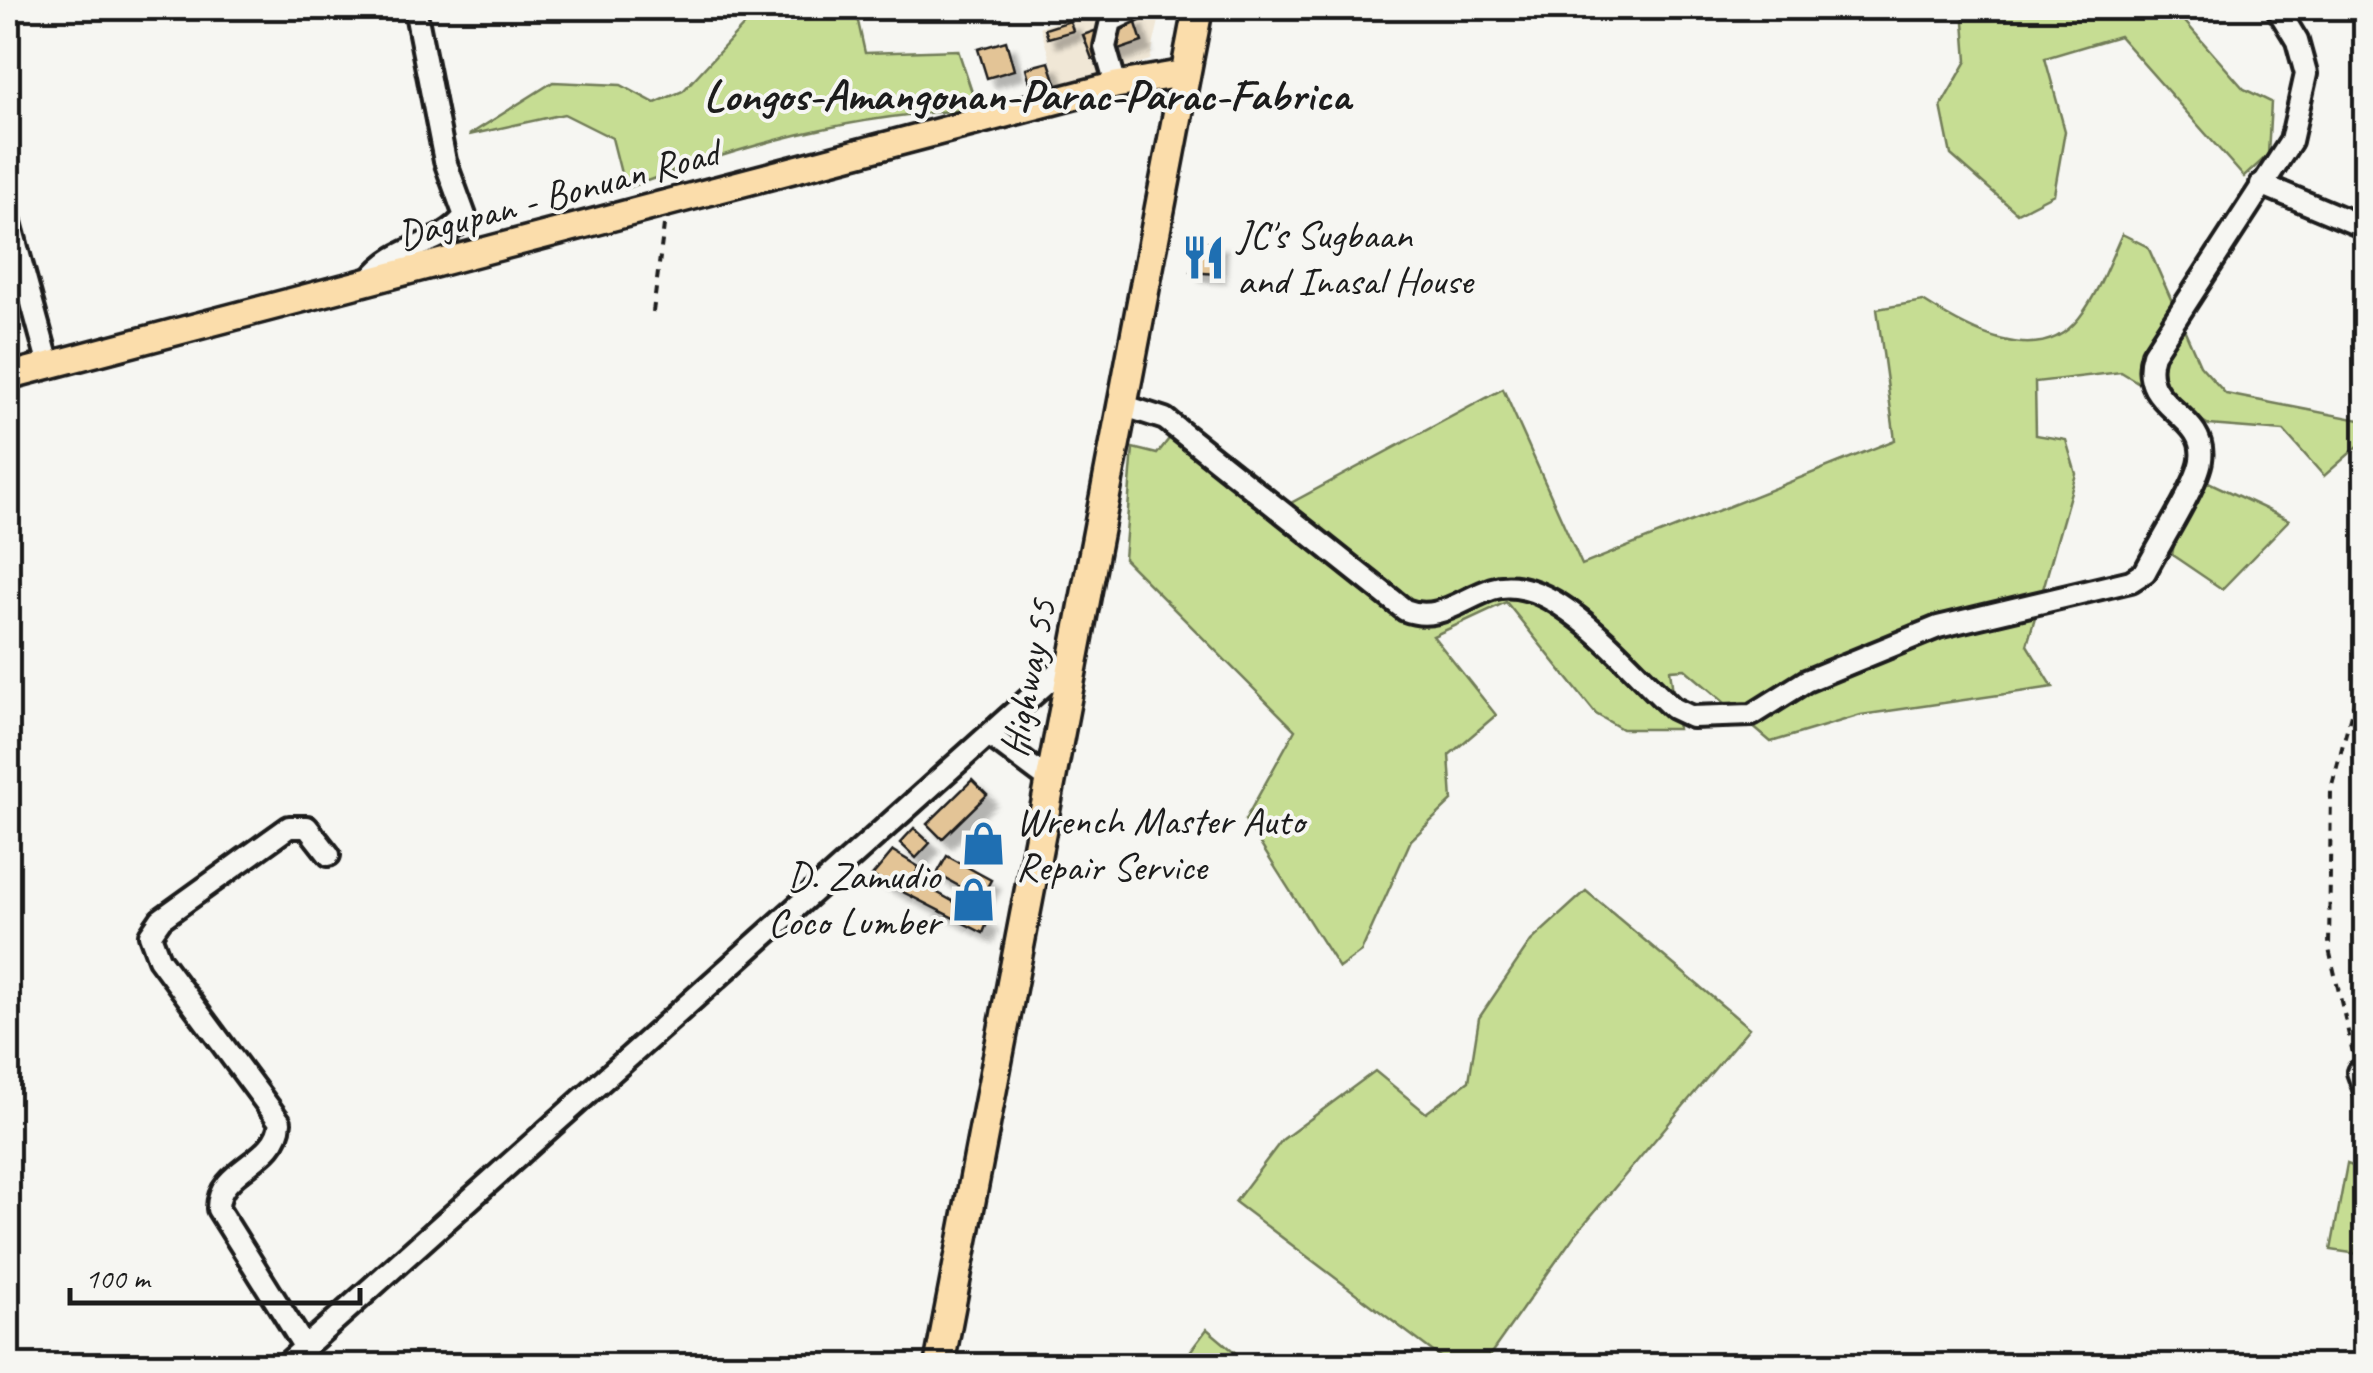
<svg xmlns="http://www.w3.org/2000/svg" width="2373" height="1373" font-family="Caveat,sans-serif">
<defs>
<filter id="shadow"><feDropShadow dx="9" dy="9" stdDeviation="2.5" flood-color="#0004"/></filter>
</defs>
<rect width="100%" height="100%" fill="#f6f6f2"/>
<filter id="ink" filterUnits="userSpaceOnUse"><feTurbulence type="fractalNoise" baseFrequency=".01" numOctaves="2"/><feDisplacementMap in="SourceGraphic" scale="20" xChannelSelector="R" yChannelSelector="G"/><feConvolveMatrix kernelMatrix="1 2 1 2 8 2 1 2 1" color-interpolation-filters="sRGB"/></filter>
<g filter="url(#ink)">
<!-- built -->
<path fill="#f0e7d6" d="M1104 8H1162L1150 60 1059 88 1040 27Z"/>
<!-- green -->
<g fill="#c6dd93" stroke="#717c58" stroke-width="2.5">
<path d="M760 8H855L865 53 958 50 978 110C854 113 740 146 625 189L612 138 564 114 469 135 553 82 621 85 655 103 683 91Z"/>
<path d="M1963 8H2173L2244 89 2271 102 2268 155 2244 177 2119 36 2045 58 2065 131 2054 194 2017 213 1951 155 1941 106 1967 61Z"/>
<path d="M2122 234 2148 247 2200 365 2226 394 2365 421V440L2324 476 2284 431 2209 425 2121 372 2035 382 2036 435 2066 440 2076 474 2027 645 2053 687 1861 715 1771 742 1685 669 1670 670 1678 729H1622L1596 714 1506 602 1433 636 1496 715 1449 755 1452 801 1411 840 1361 952 1339 968 1245 820 1295 730 1124 559 1133 448 1157 454 1183 421 1287 505 1503 389 1582 565 1895 440 1877 309 1923 301C1965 328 2038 371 2079 318 2098 294 2109 262 2122 234Z"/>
<path d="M2187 472 2289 520 2222 589 2172 555Z"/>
<path d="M1586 891 1749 1028 1574 1236 1487 1359 1448 1363 1235 1202 1282 1140 1375 1071 1426 1113 1469 1081 1479 1018 1531 941Z"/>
<path d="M2347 1164 2365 1170V1255L2331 1250Z"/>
<path d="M1207 1329 1250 1365H1180Z"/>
</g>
<!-- building -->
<g fill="#e3c496" stroke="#1c1c1c" stroke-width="2.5" filter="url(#shadow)">
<path d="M1134 17 1142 42 1092 59 1083 35Z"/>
<path d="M1070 21 1073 31 1048 38 1045 29Z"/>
<path d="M1006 41 1014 70 987 78 978 49Z"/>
<path d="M1049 62 1057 86 1033 93 1026 68Z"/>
<path d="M1193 241 1218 242 1216 274 1191 272Z"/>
<path d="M972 780 987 795 942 839 927 824Z"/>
<path d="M914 828 930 843 916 858 900 843Z"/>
<path d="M893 851 919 867 913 879 988 921 983 933 872 876Z"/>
<path d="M947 856 991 880 981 898 937 874Z"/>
</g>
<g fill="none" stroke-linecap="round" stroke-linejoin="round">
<defs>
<g id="minor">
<path d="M1116 85 1105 47 1111 21 1138 8"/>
<path d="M2261 184 2366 228"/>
<path d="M8 215 49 365"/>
<path d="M368 282C398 241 439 249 465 216L445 161 415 8"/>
<path d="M1125 406 1165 419 1405 610C1438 623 1462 599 1492 589 1553 569 1632 672 1673 708L1692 717 1752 715 1806 681 1938 627 2131 581 2145 572C2158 546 2198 484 2201 460 2208 412 2136 409 2153 354L2291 141 2306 74 2297 41 2277 8"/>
<path d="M989 735 1049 780"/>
<path d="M2358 1072 2366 1094"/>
<path d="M304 1346 218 1209C217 1169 278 1162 280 1122L159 959 150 935 161 919 289 827H307L329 855"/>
<path d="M284 1366 1071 661"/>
</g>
<path id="major" d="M8 376 1116 85 1185 73"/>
<path id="highway" d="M939 1366 1198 8"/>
</defs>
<!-- minor casing -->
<use href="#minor" stroke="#1c1c1c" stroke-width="28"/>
<!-- major casing -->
<use href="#major" stroke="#1c1c1c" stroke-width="32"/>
<!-- highway casing -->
<use href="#highway" stroke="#1c1c1c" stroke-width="35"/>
<!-- path -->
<g stroke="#1c1c1c" stroke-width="4" stroke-dasharray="8 8" stroke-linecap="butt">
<path d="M653 312 664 225"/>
<path d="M2353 1053 2329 949 2331 789 2366 658"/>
</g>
<!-- minor -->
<use href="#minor" stroke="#f6f6f2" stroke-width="20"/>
<!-- major -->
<use href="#major" stroke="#fbddab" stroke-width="25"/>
<!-- highway -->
<use href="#highway" stroke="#fbddab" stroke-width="28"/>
</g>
</g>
<!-- icons -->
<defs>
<symbol id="restaurant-bare" viewBox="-9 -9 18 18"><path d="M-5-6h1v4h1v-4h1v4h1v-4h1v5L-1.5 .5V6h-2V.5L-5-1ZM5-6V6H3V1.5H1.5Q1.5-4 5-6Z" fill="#1f6fb2" stroke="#f6f6f2" stroke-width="2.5" paint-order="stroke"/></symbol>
<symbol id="shop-bare" viewBox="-9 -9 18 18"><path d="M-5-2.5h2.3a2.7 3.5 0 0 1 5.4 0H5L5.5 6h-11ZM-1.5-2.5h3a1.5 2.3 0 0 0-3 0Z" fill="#1f6fb2" stroke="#f6f6f2" stroke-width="2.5" paint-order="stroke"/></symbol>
</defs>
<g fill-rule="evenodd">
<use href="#restaurant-bare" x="1172" y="226" width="63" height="63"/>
<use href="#shop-bare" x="952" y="812" width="63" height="63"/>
<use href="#shop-bare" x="942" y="868" width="63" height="63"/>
</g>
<g text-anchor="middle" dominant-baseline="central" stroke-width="8" stroke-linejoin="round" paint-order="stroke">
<!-- street labels -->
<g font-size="40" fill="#1c1c1c" stroke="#f6f6f2">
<text transform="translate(558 194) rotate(-15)">Dagupan - Bonuan Road</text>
<text transform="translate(1028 678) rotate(-79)">Highway 55</text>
</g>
<!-- poi labels -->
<g font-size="40" fill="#1c1c1c" stroke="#f6f6f2" text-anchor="start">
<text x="1237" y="235">JC's Sugbaan<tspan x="1237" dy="46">and Inasal House</tspan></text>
<text x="1016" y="821">Wrench Master Auto<tspan x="1016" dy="46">Repair Service</tspan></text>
<text x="940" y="876" text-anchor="end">D. Zamudio<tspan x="940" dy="46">Coco Lumber</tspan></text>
</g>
<!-- quarter labels -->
<g font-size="45" font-weight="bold" fill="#1c1c1c" stroke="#f6f6f2">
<text x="1027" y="95">Longos-Amangonan-Parac‑Parac-Fabrica</text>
</g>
</g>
<!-- margin -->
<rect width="2373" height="1373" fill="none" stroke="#f6f6f2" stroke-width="40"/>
<rect x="20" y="20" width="2333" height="1333" fill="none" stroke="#1c1c1c" stroke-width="4" filter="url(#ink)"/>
<!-- scale -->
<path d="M70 1288v15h290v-15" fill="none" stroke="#1c1c1c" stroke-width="5"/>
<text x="85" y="1288" font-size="30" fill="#1c1c1c" stroke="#f6f6f2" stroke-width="8" paint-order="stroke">100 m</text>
</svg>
